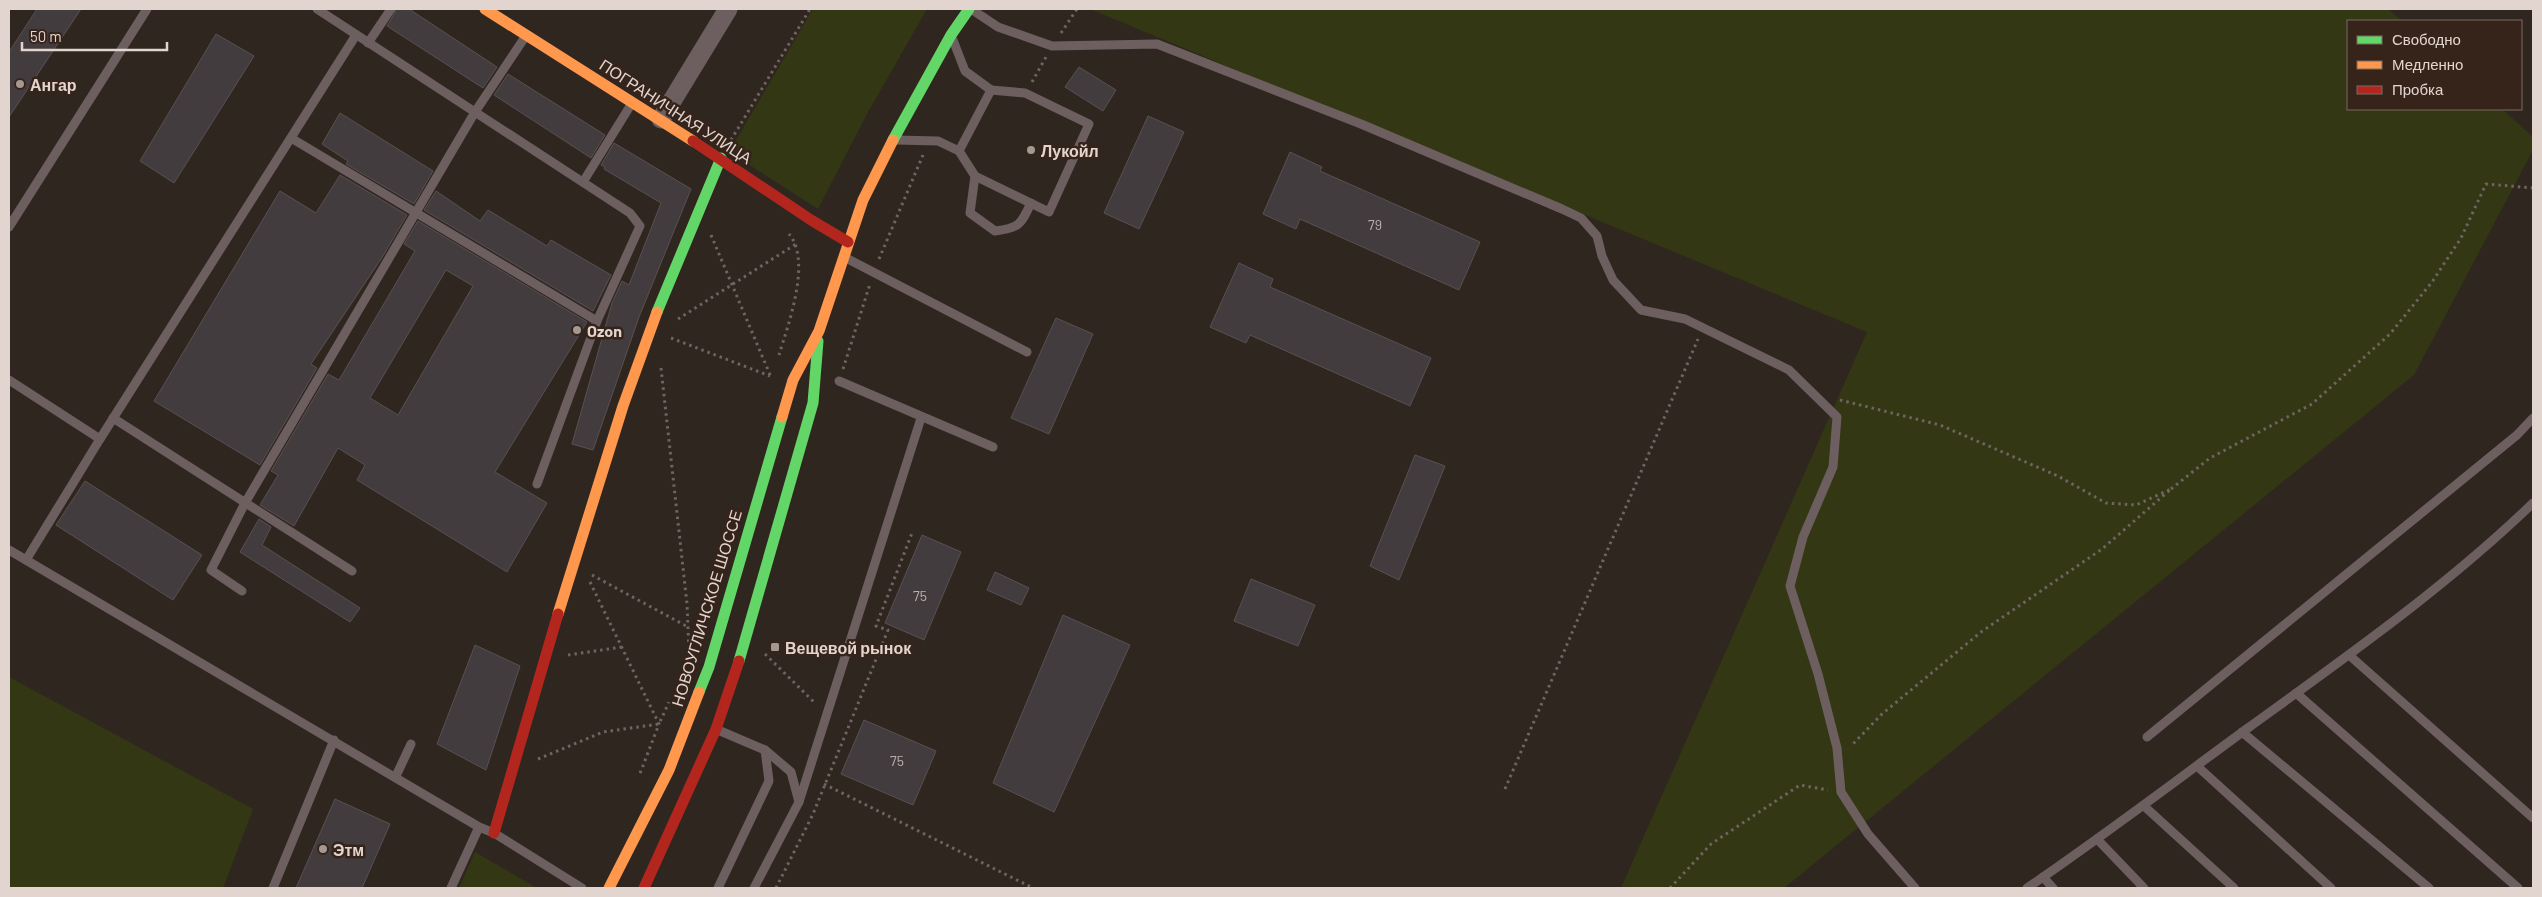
<svg xmlns="http://www.w3.org/2000/svg" width="2542" height="897" font-family="Barlow,sans-serif">
<rect width="100%" height="100%" fill="#302620"/>
<!-- green -->
<g fill="#333713">
<path d="M813 9H927L867 114 818 209 729 152Z"/>
<path d="M1090 9H2388L2402 21H2348V109H2502L2533 137V150L2414 375 1784 888H1621L1867 332Z"/>
<path d="M9 677 253 809 223 888H9Z"/>
<path d="M475 852 537 888H459Z"/>
</g>
<!-- building -->
<g fill="#433c3e" stroke="#585152" fill-rule="evenodd">
<path d="M37 9H81L9 117V52Z"/>
<path d="M397 9H409L497 67 483 88 387 26Z"/>
<path d="M216 34 254 56 174 183 140 161Z"/>
<path d="M1079 67 1116 90 1103 111 1065 87Z"/>
<path d="M508 74 605 135 591 158 494 95Z"/>
<path d="M340 113 433 171 414 204 346 164 348 161 322 144Z"/>
<path d="M1148 116 1184 132 1139 229 1104 213Z"/>
<path d="M614 143 691 189 639 317 593 450 572 444 612 303 622 281 629 285 661 203 604 169 605 167 601 165Z"/>
<path d="M1290 152 1322 167 1320 171 1480 242 1459 290 1300 219 1296 229 1263 214Z"/>
<path d="M340 175 407 215 383 256 311 364 317 368 260 465 154 401 280 191 316 213Z"/>
<path d="M436 191 480 221 488 210 547 246 551 240 611 275 593 311 424 210Z"/>
<path d="M418 221 587 322 495 472 547 503 507 572 357 480 365 465 338 448 294 526 260 505 278 475 271 471 328 374 339 380 415 251 404 244ZM446 270 473 286 398 415 370 398Z"/>
<path d="M1239 263 1273 279 1270 287 1431 358 1410 406 1250 335 1246 343 1210 327Z"/>
<path d="M1056 318 1093 334 1049 434 1011 418Z"/>
<path d="M1415 455 1445 466 1399 580 1370 566Z"/>
<path d="M85 481 202 555 173 600 56 525Z"/>
<path d="M259 519 271 527 262 545 360 608 350 622 240 552Z"/>
<path d="M922 535 961 552 924 640 885 623Z"/>
<path d="M995 572 1029 588 1021 605 987 590Z"/>
<path d="M1251 579 1315 605 1298 646 1234 621Z"/>
<path d="M1063 615 1130 645 1054 812 993 783Z"/>
<path d="M475 645 520 666 486 770 437 744Z"/>
<path d="M864 720 936 751 913 805 841 774Z"/>
<path d="M335 799 390 824 362 888H296Z"/>
</g>
<g fill="none" stroke-linecap="round" stroke-linejoin="round">
<!-- path -->
<g stroke="#6f6462" stroke-width="3" stroke-dasharray="2.5 4" stroke-linecap="butt">
<path d="M1061 33 1077 9"/>
<path d="M1032 82 1046 57"/>
<path d="M731 140 810 9"/>
<path d="M711 235 771 377"/>
<path d="M879 259 923 155"/>
<path d="M678 319 796 244"/>
<path d="M671 338 770 376"/>
<path d="M779 355C788 325 812 261 789 234"/>
<path d="M661 368 687 604 689 652"/>
<path d="M843 369 870 284"/>
<path d="M1840 400 1940 425 2058 476 2106 503 2136 505 2171 489 2102 549 1981 632 1882 714 1851 746"/>
<path d="M2171 489 2210 458 2312 404 2390 334 2432 282 2461 238 2486 184 2533 188"/>
<path d="M592 575 688 627"/>
<path d="M590 582 659 724 639 776"/>
<path d="M765 654 816 704"/>
<path d="M568 655 622 647"/>
<path d="M538 759 603 732 659 724 669 702"/>
<path d="M824 784 1033 888"/>
<path d="M1505 789 1698 339"/>
<path d="M776 888 813 814 888 630 876 626 912 533"/>
<path d="M1670 888 1711 844 1800 785 1828 790"/>
</g>
<!-- lane -->
<g stroke="#6d5f5f" stroke-width="9">
<path d="M317 9 630 213 640 226 597 321 537 484"/>
<path d="M971 9 998 27 1052 46 1157 44 1361 124 1562 209 1581 218 1597 236 1602 256 1613 280 1641 310 1685 319 1789 370 1837 417 1833 467 1803 537 1790 586 1818 674 1837 748 1841 792 1868 834 1915 888"/>
<path d="M368 43 391 9"/>
<path d="M291 138 597 321"/>
<path d="M896 140 938 141 959 151 991 90 965 71 953 40"/>
<path d="M959 151 975 176 1049 212 1089 124 1025 93 991 90"/>
<path d="M975 176 970 213 995 231C1020 228 1021 224 1031 203"/>
<path d="M583 182 632 103"/>
<path d="M9 227 147 9"/>
<path d="M846 258 1027 352"/>
<path d="M9 380 100 439 356 35"/>
<path d="M839 381 993 447"/>
<path d="M113 418 352 571"/>
<path d="M9 550 479 827 494 833 582 888"/>
<path d="M26 560 100 439"/>
<path d="M242 591 211 570 245 503 475 112 525 37"/>
<path d="M2349 655 2533 818"/>
<path d="M2296 693 2518 888"/>
<path d="M718 730 765 750 791 772 799 802 754 888"/>
<path d="M2242 732 2429 888"/>
<path d="M2147 737 2517 435 2533 418"/>
<path d="M2197 766 2331 888"/>
<path d="M396 776 411 744"/>
<path d="M799 802 921 418"/>
<path d="M2144 806 2234 888"/>
<path d="M2097 839 2144 888"/>
<path d="M2043 877 2053 888"/>
<path d="M273 888 334 740"/>
<path d="M451 888 479 827"/>
<path d="M718 888 769 781 765 750"/>
<path d="M2027 888C2102 837 2174 782 2248 728 2346 657 2446 587 2533 503"/>
</g>
<!-- street -->
<path stroke="#6d5f5f" stroke-width="19" d="M661 119 728 9"/>
<!-- fast -->
<g stroke="#63d668" stroke-width="11">
<path d="M893 140 951 35 969 9"/>
<path d="M657 312 721 158"/>
<path d="M739 661 813 403 818 341"/>
<path d="M699 692 709 667 782 417"/>
</g>
<!-- slow -->
<g stroke="#ff974d" stroke-width="11">
<path d="M485 9 693 141"/>
<path d="M782 417 793 380 819 331 863 200 893 140"/>
<path d="M558 614 623 406 657 312"/>
<path d="M609 888 669 770 699 692"/>
</g>
<!-- jam -->
<g stroke="#b3261e" stroke-width="11">
<path d="M693 141 811 220 848 242"/>
<path d="M494 833 558 614"/>
<path d="M644 888 716 729 739 661"/>
</g>
</g>
<!-- markers -->
<g fill="#a49892" stroke="#36241a" stroke-width="2">
<circle cx="20" cy="84" r="5"/>
<circle cx="1031" cy="150" r="5"/>
<circle cx="577" cy="330" r="5"/>
<rect x="770" y="642" width="10" height="10" rx="2.5"/>
<circle cx="323" cy="849" r="5"/>
</g>
<g text-anchor="middle" dominant-baseline="central" stroke-width="5" stroke-linejoin="round" paint-order="stroke">
<!-- number labels -->
<g font-size="14" fill="#baafab">
<text x="1375" y="224">79</text>
<text x="920" y="595">75</text>
<text x="897" y="760">75</text>
</g>
<!-- poi labels -->
<g font-size="16" font-weight="bold" fill="#e2d5cf" stroke="#36241a" text-anchor="start">
<text x="30" y="84">Ангар</text>
<text x="1041" y="150">Лукойл</text>
<text x="587" y="330">Ozon</text>
<text x="785" y="647">Вещевой рынок</text>
<text x="333" y="849">Этм</text>
</g>
<!-- street labels -->
<g font-size="16" fill="#e2d5cf" stroke="#36241a">
<text transform="translate(676 111) rotate(33)">ПОГРАНИЧНАЯ УЛИЦА</text>
<text transform="translate(706 608) rotate(-73)">НОВОУГЛИЧСКОЕ ШОССЕ</text>
</g>
</g>
<!-- border -->
<rect width="2542" height="897" fill="none" stroke="#e2d5cf" stroke-width="20"/>
<!-- legend -->
<rect x="2347" y="20" width="175" height="90" fill="#36241a" stroke="#7b6b62"/>
<rect x="2357" y="36" width="25" height="8" fill="#63d668" stroke="#7b6b62"/>
<text x="2392" y="45" font-size="15" fill="#e2d5cf">Свободно</text>
<rect x="2357" y="61" width="25" height="8" fill="#ff974d" stroke="#7b6b62"/>
<text x="2392" y="70" font-size="15" fill="#e2d5cf">Медленно</text>
<rect x="2357" y="86" width="25" height="8" fill="#b3261e" stroke="#7b6b62"/>
<text x="2392" y="95" font-size="15" fill="#e2d5cf">Пробка</text>
<!-- scale -->
<path d="M22 42v8h145v-8" fill="none" stroke="#e2d5cf" stroke-width="2.5"/>
<text x="30" y="42" font-size="15" fill="#e2d5cf" stroke="#36241a" stroke-width="4" paint-order="stroke">50 m</text>
</svg>
